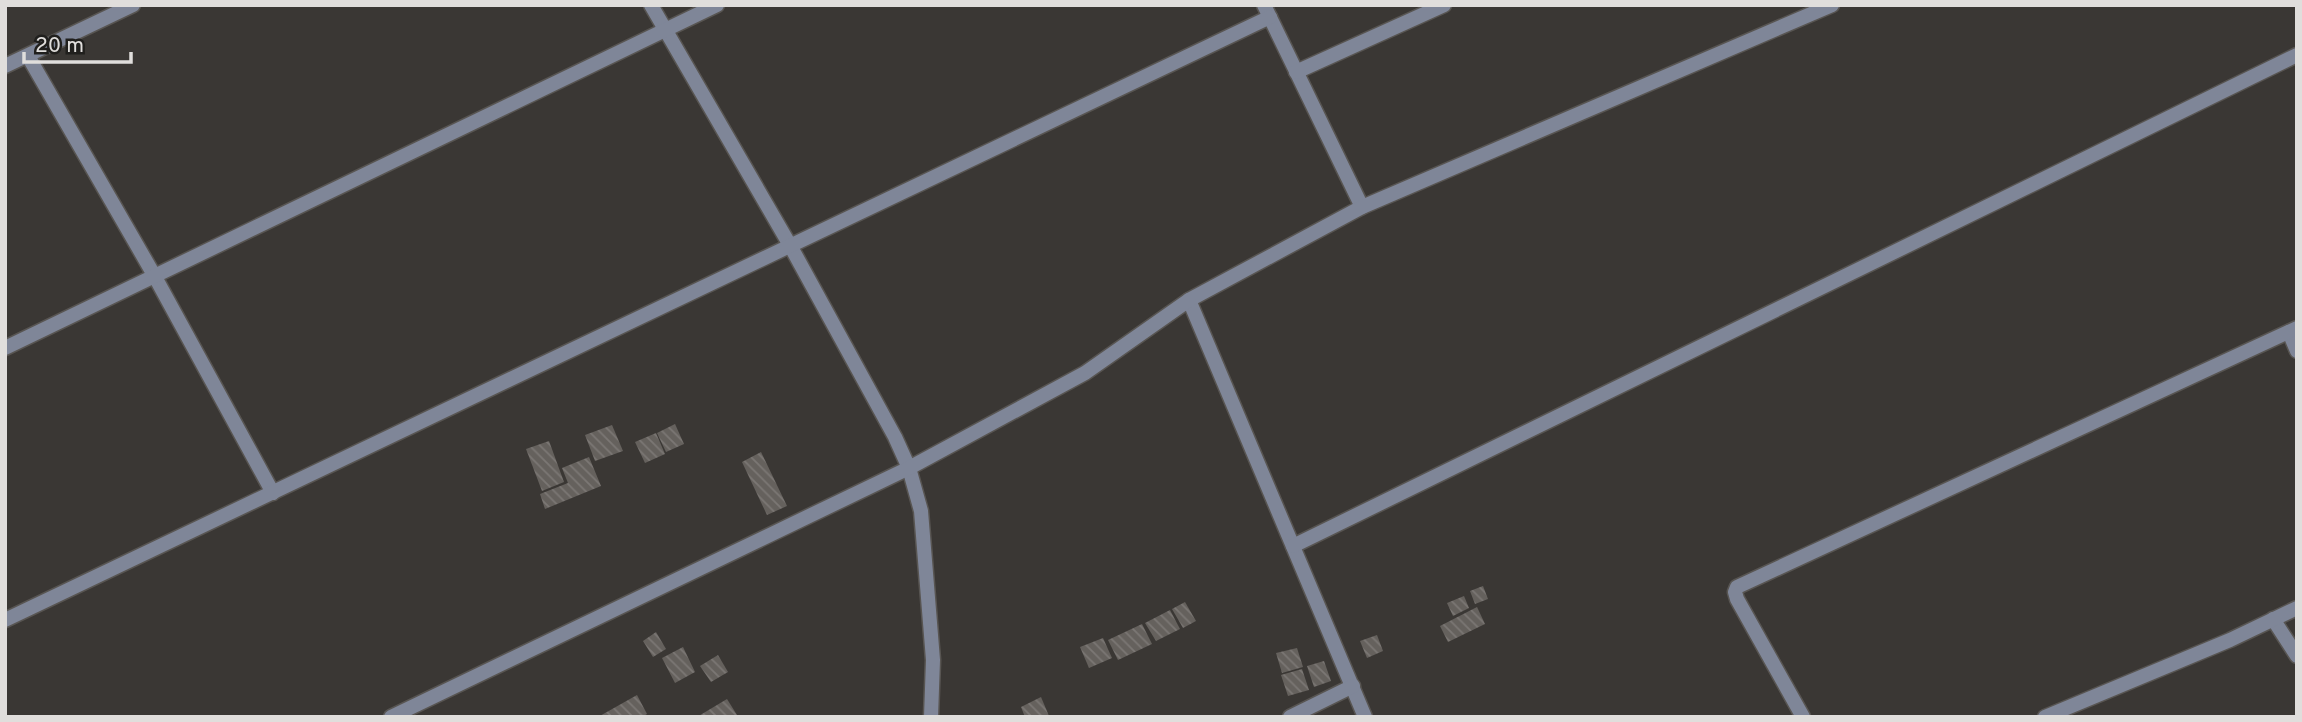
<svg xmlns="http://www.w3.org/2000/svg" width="2302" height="722" font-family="Overpass,sans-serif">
<defs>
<pattern id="building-back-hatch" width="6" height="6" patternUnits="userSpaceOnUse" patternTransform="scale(1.75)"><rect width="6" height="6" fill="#65615d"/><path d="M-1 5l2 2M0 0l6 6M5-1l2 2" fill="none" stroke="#7b7774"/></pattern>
</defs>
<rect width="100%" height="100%" fill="#3a3734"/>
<!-- building -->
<g fill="url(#building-back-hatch)">
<path d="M675 424 684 444 666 452 657 433Z"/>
<path d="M612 425 623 451 595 461 585 435Z"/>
<path d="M656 433 665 454 645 463 635 442Z"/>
<path d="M549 441 564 482 542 491 526 449Z"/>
<path d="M761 452 787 506 767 515 742 462Z"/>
<path d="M589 457 601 486 545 509 540 494 568 483 562 468Z"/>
<path d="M1483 586 1488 599 1475 604 1470 591Z"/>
<path d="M1464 596 1469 608 1453 616 1447 603Z"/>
<path d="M1185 602 1196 621 1183 628 1172 609Z"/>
<path d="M1477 607 1485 624 1448 642 1440 626Z"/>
<path d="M1170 610 1180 629 1156 641 1145 623Z"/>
<path d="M1142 624 1152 644 1118 660 1108 640Z"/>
<path d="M656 632 666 649 653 657 643 641Z"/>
<path d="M1377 635 1383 651 1367 658 1360 641Z"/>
<path d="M1103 638 1112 658 1089 668 1080 647Z"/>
<path d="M683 647 695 672 675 683 662 658Z"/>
<path d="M1297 648 1303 667 1282 673 1276 653Z"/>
<path d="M718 655 728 672 711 682 700 666Z"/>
<path d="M1324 661 1331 681 1314 687 1307 666Z"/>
<path d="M1302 669 1309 690 1288 696 1281 675Z"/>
<path d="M637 695 647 714 642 717H598Z"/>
<path d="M1041 697 1049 716 1025 717 1021 707Z"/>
<path d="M727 699 737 715 734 717H697Z"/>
</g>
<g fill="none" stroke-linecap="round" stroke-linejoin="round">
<defs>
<g id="minor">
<path d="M651 5 791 247 895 437 909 468 921 511 933 660 931 717"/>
<path d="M1264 5 1362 207"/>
<path d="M28 56 154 275 273 493"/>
<path d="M5 66 133 5"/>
<path d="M1296 72 1444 5"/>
<path d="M1189 300 1365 717"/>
<path d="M2289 332 2297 351"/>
<path d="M5 348 717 5"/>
<path d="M1293 546 2297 55"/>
<path d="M2273 619 2297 656"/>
<path d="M5 620 1270 17"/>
<path d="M391 717 909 468 1085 373 1189 300 1362 207 1832 5"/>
<path d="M1290 717 1353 686"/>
<path d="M1803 717 1737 599 1735 592 1737 587 2297 328"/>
<path d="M2045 717 2230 640 2297 608"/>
</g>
</defs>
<!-- minor casing -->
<use href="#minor" stroke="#585552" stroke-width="17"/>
<!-- minor -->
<use href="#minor" stroke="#7f8698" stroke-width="14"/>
</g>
<!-- border -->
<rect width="2302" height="722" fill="none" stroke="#e0dedc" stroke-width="14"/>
<!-- scale -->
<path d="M24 52v10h107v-10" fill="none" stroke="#e0dedc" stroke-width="3.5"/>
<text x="35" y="52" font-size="21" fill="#e0dedc" stroke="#201f1d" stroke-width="5" paint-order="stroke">20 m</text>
</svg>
